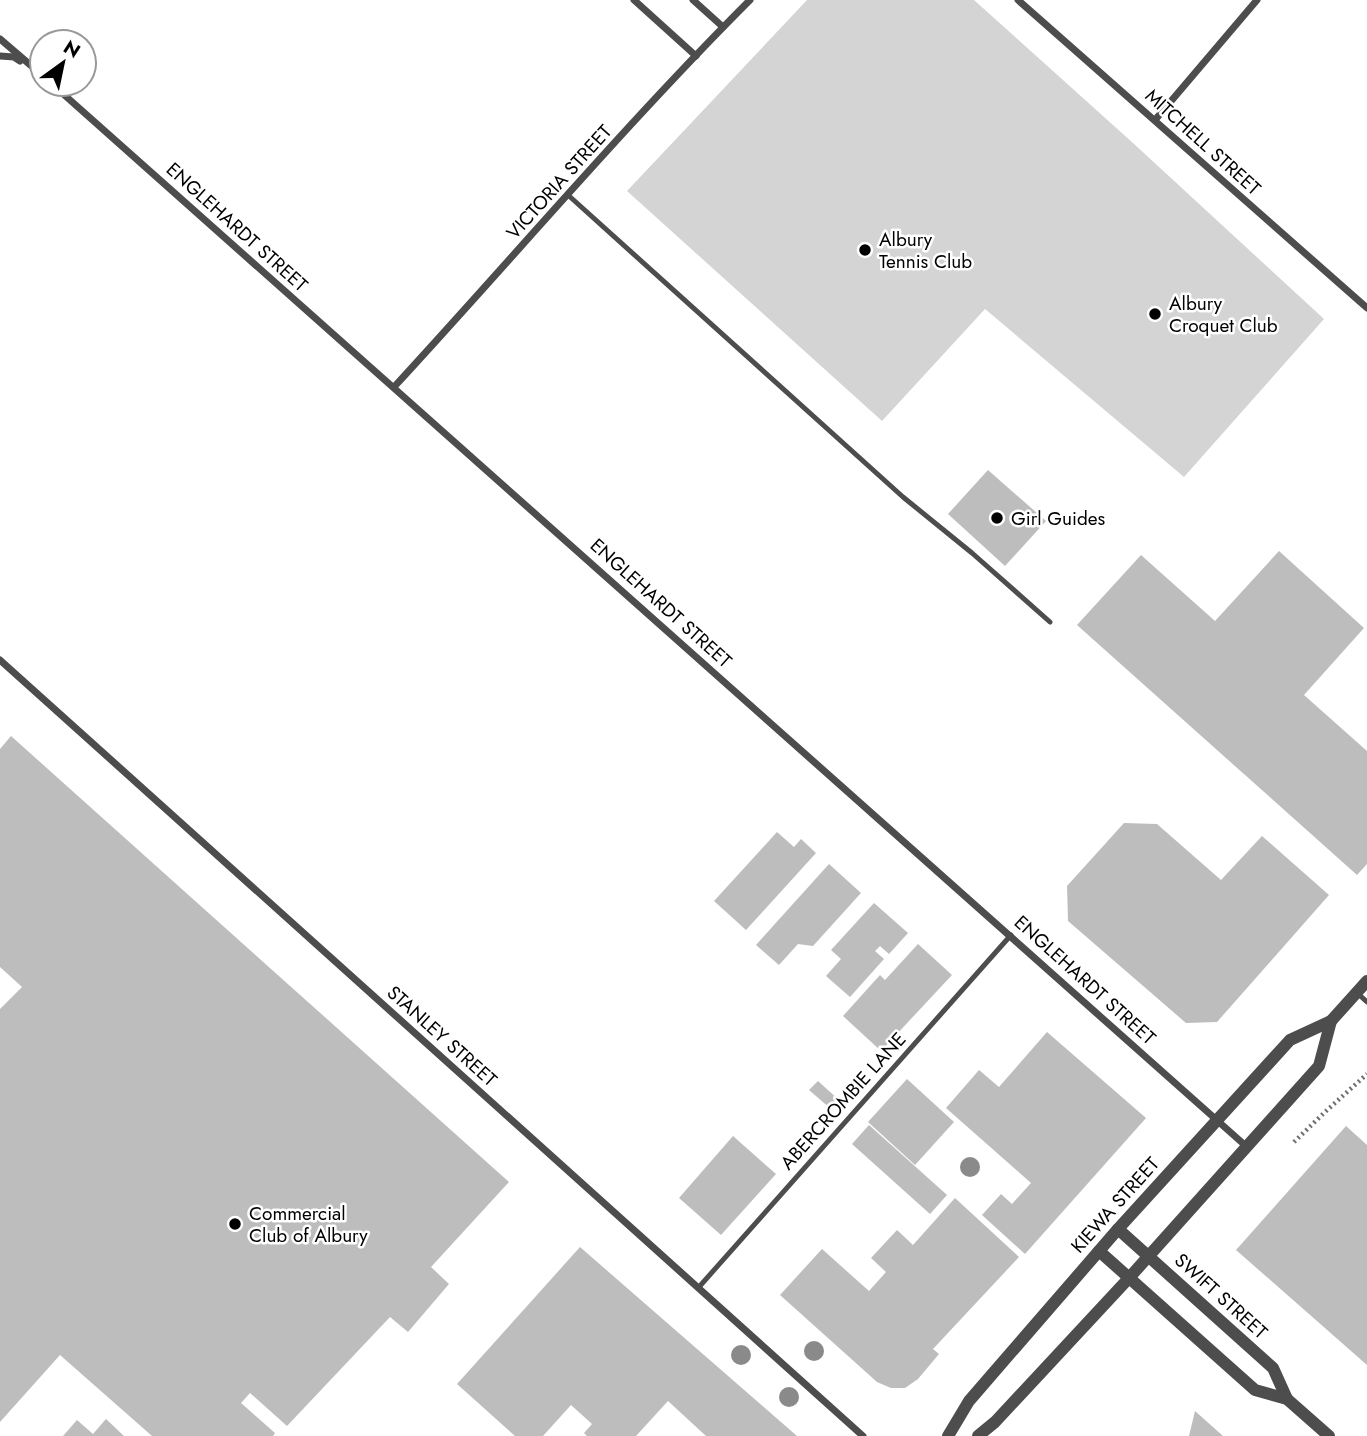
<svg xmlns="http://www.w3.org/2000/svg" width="1367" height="1436" font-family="Jost,sans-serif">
<rect width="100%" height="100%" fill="#fff"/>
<!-- green -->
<path fill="#d4d4d4" d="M807 0H974L1133 143 1324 319 1184 477 985 309 882 421 627 191Z"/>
<!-- building -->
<g fill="#bdbdbd">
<path d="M988 470 1046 521 1005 566 948 514Z"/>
<path d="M1279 551 1364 628 1304 695 1367 751V864L1357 875 1077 625 1141 555 1215 621Z"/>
<path d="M11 736 509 1182 431 1267 449 1284 408 1332 390 1317 287 1426 250 1393 241 1403 275 1433 273 1436H152L60 1355 0 1422V1009L22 987 0 967V749Z"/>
<path d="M1124 823 1157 824 1221 880 1262 836 1329 895 1217 1022 1186 1023 1068 921 1067 886Z"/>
<path d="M777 832 794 847 801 839 816 853 746 930 714 901Z"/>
<path d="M829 864 861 893 813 946 798 944 779 965 756 945Z"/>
<path d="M874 903 908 933 889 954 880 946 875 951 884 959 850 997 826 976 841 959 831 950Z"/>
<path d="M918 944 952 975 881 1051 843 1016 880 975 885 980Z"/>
<path d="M1047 1032 1146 1118 1025 1254 982 1215 1001 1194 1012 1204 1031 1183 946 1108 979 1070 999 1087Z"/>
<path d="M907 1079 954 1122 915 1165 868 1122Z"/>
<path d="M818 1081 839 1100 831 1109 809 1090Z"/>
<path d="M869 1125 947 1195 930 1214 852 1144Z"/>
<path d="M1346 1126 1367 1145V1365L1236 1250Z"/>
<path d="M733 1136 776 1174 721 1235 679 1198Z"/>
<path d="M955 1198 1019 1257 933 1349 939 1354 918 1379 905 1388H891L877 1382 780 1295 822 1249 869 1291 886 1272 871 1258 897 1230 913 1245Z"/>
<path d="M580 1247 797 1436H706L668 1401 636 1436H587L584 1433 592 1424 571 1405 543 1436H515L457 1384Z"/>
<path d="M1195 1411 1223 1436H1189Z"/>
<path d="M106 1419 124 1436H63L77 1420 93 1434Z"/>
</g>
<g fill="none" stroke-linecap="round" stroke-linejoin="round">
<!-- path -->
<path stroke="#6f6f6f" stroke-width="4.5" stroke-dasharray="2 3.5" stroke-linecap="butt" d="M1294 1142 1325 1112 1367 1074"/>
<!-- service -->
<g stroke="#4d4d4d" stroke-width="5">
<path d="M568 195 903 497 972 553 1050 622"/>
<path d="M1356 992 1367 1002"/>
<path d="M699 1287 1011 935"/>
</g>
<!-- minor -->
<g stroke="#4d4d4d" stroke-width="7">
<path d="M634 0 696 56"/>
<path d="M693 0 723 27"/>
<path d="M1018 0 1367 308"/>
<path d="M0 39 42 75"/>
<path d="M0 56 14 57 20 61"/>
<path d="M52 84 1247 1147"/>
<path d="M1155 120 1257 0"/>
<path d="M394 387C513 258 626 124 750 0"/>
<path d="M0 660 863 1436"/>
</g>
<!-- tertiary -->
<g stroke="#4d4d4d" stroke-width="12">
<path d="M1118 1229 1273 1368 1287 1399"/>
<path d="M1099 1251 1255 1390 1287 1399 1329 1436"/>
<path d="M948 1436 969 1401 1118 1229 1290 1040 1331 1021 1367 981"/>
<path d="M978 1436 995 1422 1129 1278 1319 1066 1331 1021"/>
</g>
</g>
<!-- trees -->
<g fill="#8a8a8a">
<circle cx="970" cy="1167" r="10"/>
<circle cx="814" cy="1351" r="10"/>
<circle cx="741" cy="1355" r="10"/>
<circle cx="789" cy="1397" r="10"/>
</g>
<!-- markers -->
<g fill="#000" stroke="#fff" stroke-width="2.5">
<circle cx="865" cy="250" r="7"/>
<circle cx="1155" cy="314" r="7"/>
<circle cx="997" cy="518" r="7"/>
<circle cx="235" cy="1224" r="7"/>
</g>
<g text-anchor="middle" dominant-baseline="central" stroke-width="5" stroke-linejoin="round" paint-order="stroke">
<!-- street labels -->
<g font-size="19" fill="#000" stroke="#fff">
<text transform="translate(1203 142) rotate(42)">MITCHELL STREET</text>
<text transform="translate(559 182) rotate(-48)">VICTORIA STREET</text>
<text transform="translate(237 227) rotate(42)">ENGLEHARDT STREET</text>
<text transform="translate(661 603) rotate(42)">ENGLEHARDT STREET</text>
<text transform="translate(1085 980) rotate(42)">ENGLEHARDT STREET</text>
<text transform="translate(442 1036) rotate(42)">STANLEY STREET</text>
<text transform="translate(843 1101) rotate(-48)">ABERCROMBIE LANE</text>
<text transform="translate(1115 1205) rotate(-48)">KIEWA STREET</text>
<text transform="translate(1221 1296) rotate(42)">SWIFT STREET</text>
</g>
<!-- poi labels -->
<g font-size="19" fill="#000" stroke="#fff" text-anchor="start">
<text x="879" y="239">Albury<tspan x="879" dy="22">Tennis Club</tspan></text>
<text x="1169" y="303">Albury<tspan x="1169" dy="22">Croquet Club</tspan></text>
<text x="1011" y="518">Girl Guides</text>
<text x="249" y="1213">Commercial<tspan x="249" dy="22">Club of Albury</tspan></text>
</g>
</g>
<!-- north arrow -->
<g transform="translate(63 63) rotate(33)"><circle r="33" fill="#ffffff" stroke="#999999" stroke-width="2"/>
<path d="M0-5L12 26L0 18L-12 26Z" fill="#000000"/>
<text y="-10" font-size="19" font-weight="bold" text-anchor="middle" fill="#000000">N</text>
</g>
</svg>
